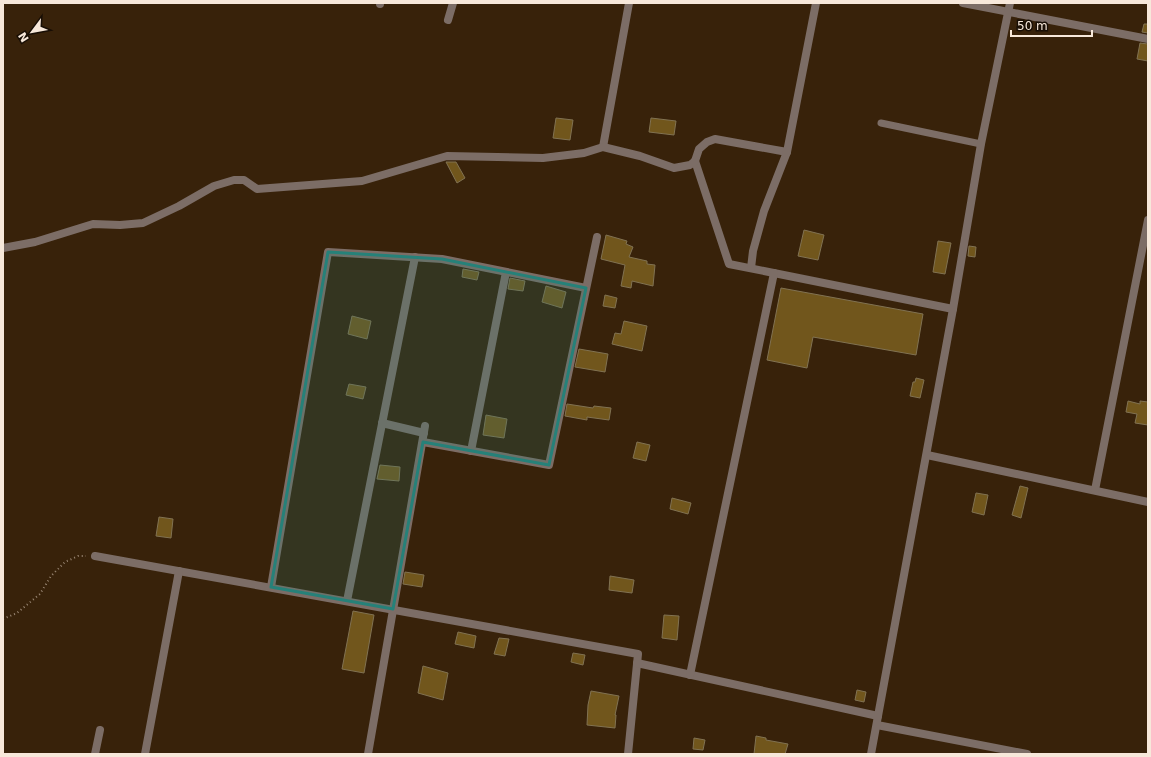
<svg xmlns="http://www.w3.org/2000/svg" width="1151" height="757" font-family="'DejaVu Sans',sans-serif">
<rect width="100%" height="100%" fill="#38220a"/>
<!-- building -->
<g fill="#71561c" stroke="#817252">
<path d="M1144 24H1148V33L1142 32Z"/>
<path d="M1140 43 1148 44V61L1137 59Z"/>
<path d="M556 118 573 120 570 140 553 138Z"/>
<path d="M651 118 676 121 674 135 649 132Z"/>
<path d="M446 162H456L465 178 457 183Z"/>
<path d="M804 230 824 235 818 260 798 256Z"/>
<path d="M606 235 627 241 626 244 633 247 629 257 647 261V264L655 265 653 286 632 281 631 288 621 286 625 265 601 259Z"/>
<path d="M938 241 951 243 945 274 933 272Z"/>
<path d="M969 246 976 247 975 257 968 256Z"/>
<path d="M463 269 479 272 477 280 462 277Z"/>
<path d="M510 278 525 281 523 291 508 289Z"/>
<path d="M546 286 566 292 562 308 542 302Z"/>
<path d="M781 288 923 314 916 355 813 337 807 368 767 360Z"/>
<path d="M605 295 617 298 615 308 603 306Z"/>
<path d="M352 316 371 321 367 339 348 334Z"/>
<path d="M624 321 647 326 642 351 612 344 615 333 621 334Z"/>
<path d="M579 349 608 354 605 372 575 367Z"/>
<path d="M916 378 924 380 920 398 910 396 913 382H915Z"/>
<path d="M349 384 366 387 363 399 346 395Z"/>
<path d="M1128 401 1140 404V401L1148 402V425L1135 423 1137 414 1126 412Z"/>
<path d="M567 404 593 408 594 406 611 408 609 420 587 417V420L565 416Z"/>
<path d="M486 415 507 419 504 438 483 435Z"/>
<path d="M637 442 650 445 646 461 633 458Z"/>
<path d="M380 465 400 467 399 481 377 479Z"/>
<path d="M1020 486 1028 488 1021 518 1012 515Z"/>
<path d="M976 493 988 495 984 515 972 512Z"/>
<path d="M672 498 691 503 688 514 670 509Z"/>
<path d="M159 517 173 519 171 538 156 536Z"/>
<path d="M405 572 424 575 422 587 403 584Z"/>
<path d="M610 576 634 580 632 593 609 590Z"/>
<path d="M353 611 374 615 364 673 342 669Z"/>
<path d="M664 615 679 616 677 640 662 638Z"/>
<path d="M458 632 476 636 474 648 455 644Z"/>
<path d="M499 638 509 639 505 656 494 654Z"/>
<path d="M573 653 585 655 583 665 571 662Z"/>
<path d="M423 666 448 673 443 700 418 693Z"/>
<path d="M857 690 866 692 864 702 855 700Z"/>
<path d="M591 691 619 696 615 715H616L615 728 587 725 588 705Z"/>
<path d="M756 736 766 738V740L788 744 785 754H754Z"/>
<path d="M694 738 705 740 703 750 693 749Z"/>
</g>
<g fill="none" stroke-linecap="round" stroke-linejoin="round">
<!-- path -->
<path stroke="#9a8774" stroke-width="2" stroke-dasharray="1 3" stroke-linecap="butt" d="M3 619 17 613 40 594 51 576 65 562 78 556H86"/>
<!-- service -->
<path stroke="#7c6d66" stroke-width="7" d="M881 123 981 144"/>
<!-- minor -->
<g stroke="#7c6d66" stroke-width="8">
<path d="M963 3 1148 39"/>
<path d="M380 4V3"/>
<path d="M448 20 453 3"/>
<path d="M603 147 629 3"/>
<path d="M695 161 729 264 953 309"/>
<path d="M3 248 35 242 93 224 120 225 143 223 179 206 214 186 234 180H244L257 189 362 181 447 156 543 158 584 153 603 147 640 156 674 168 690 165 695 161 699 149 707 142 715 139 787 152"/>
<path d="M751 268 753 251 764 211 787 152 816 3"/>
<path d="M382 423 424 433"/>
<path d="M423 442 549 465 597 237"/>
<path d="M471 451 506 272"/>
<path d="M927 455 1148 502"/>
<path d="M1095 490 1148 220"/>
<path d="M95 556 638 654 628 754"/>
<path d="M271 587 328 252 442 259 586 288"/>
<path d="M347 601 415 257"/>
<path d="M637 663 878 716"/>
<path d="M690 675 774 273"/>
<path d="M877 725 1027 754"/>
<path d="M95 754 100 730"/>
<path d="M145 754 179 571"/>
<path d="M368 754 425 426"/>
<path d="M871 754 953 309 981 144 1010 3"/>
</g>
</g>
<!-- marked area -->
<path fill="#268179" fill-opacity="0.2" stroke="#268179" stroke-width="3" stroke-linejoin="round" d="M328 252 442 259 586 288 549 465 423 442 393 609 271 587Z"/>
<!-- border -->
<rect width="1151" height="757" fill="none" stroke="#f7e8da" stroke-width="8"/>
<!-- north arrow -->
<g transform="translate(32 32) rotate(238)" stroke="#180e05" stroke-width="3" paint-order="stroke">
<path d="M0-3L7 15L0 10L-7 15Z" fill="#f7e8da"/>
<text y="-6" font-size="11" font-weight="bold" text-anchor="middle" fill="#f7e8da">N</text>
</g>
<!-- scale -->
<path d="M1011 30v6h81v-6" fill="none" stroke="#f7e8da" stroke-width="2"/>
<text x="1017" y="30" font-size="12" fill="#f7e8da" stroke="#180e05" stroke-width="3" paint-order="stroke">50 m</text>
</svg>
